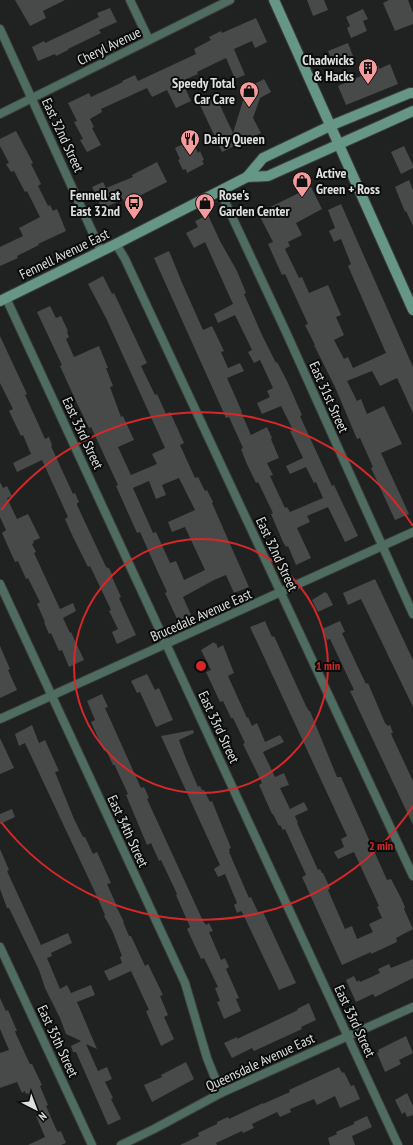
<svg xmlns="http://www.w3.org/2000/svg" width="413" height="1145" font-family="'PT Sans Narrow',sans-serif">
<rect width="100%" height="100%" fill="#202221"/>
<!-- building -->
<g fill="#474a48" fill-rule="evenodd">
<path d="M15 0H65L43 11 46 18 30 26Z"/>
<path d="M307 0H324L328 10 313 16Z"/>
<path d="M389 0H408L413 13V24L395 31 383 3Z"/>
<path d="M110 8 117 22 99 30 101 33 68 49V50L56 56 55 54 38 61 32 47 44 41 45 43 83 25 99 17 97 13Z"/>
<path d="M363 9 368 19 363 21 367 31 351 38 347 28 350 26 346 17Z"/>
<path d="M256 18 267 42 255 48 252 41 234 49 245 75 235 79 226 58 197 72 198 74 182 81 191 101 176 108 167 90 152 97 147 88 101 109 102 112 90 119 94 127 92 128 101 145 87 152 80 140 83 139 74 122 77 121 68 103 89 93 91 97 123 82 122 81 135 75 138 81 196 54 194 49 211 40 209 37 221 31 222 33Z"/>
<path d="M348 43 353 56 333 64 328 51Z"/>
<path d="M390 64 398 84 346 105 338 86 361 76 360 72 378 65 379 69Z"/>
<path d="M264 79 271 92 260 98 253 118 261 133 222 152 200 105 216 97 233 133 247 88Z"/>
<path d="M16 131 33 163 31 164 41 184 38 186 48 206 50 205 53 211 57 209 66 231 38 244 39 245 17 256 18 258 0 266V247L23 236 19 228 40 217 27 191 25 192 14 171 11 172 6 164 9 163 0 146V139Z"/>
<path d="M192 140 198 153 200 151 204 160 202 161 204 164 187 173 186 169 183 170 178 160 180 159 175 148Z"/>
<path d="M404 146 413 165V168L401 174 391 152Z"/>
<path d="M157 162 167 182 141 195 124 202 123 199 102 209 92 187 103 182 106 188 133 177 132 175Z"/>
<path d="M409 180 413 190V226L406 211 405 212 395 187Z"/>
<path d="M311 187 322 209 296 223 302 235 288 242 290 246 285 249 299 278 302 277 309 293 328 285 341 315 336 317 344 335 334 340 344 359 348 357 353 368 386 353 348 266 351 264 341 239 334 242 329 231 335 228 328 210 341 204 413 367V413L397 378 380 386 372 371 347 381 357 401 361 399 367 414 384 406 402 444 381 453 409 514 395 520 371 468 373 467 360 438 357 439 335 387 314 345H315L305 325 308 324 285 274 282 275 268 244 273 242 258 213Z"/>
<path d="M208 215 220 241 237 271 246 293 244 294 262 335 276 363 277 362 287 381 302 415 300 416 332 486 334 485 358 536 345 542 328 507 307 516 310 522 297 528 311 558 296 565 288 546 286 547 283 542 271 514 273 513 258 482 256 483 246 462 241 449 243 448 229 417 226 418 154 258 169 251 183 285 203 330 212 326 224 351 221 352 228 368 240 363 244 371 227 378 242 412H241L251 435 267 427 272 438 271 439 279 458 267 463 273 475 270 476 285 508 287 507 290 512 323 498 316 482 314 483 306 467 290 474 286 466 303 458 290 431 293 430 281 406 262 414 257 403 270 397 267 391 273 388 260 360 254 363 248 352 252 350 235 315 218 323 214 314 233 304 205 242 194 248 186 233 198 227 195 221Z"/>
<path d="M103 276 112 294 114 293 147 363 141 366 155 395 157 394 166 414 170 412 184 443 180 445 195 478 198 477 205 491 207 490 213 502 212 503 249 587 234 593 226 575 214 580 183 597 191 615 178 621 165 593 167 592 156 568 140 532 137 533 116 486 118 485 91 427 89 428 75 399 60 366 62 365 61 363 37 312 50 306 56 318 61 316 68 331 67 332 69 337 66 339 74 357 99 346 108 368H106L113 386 110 387 121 417 123 416 134 440 118 447 131 475 157 464 152 454 165 448 106 318 88 284ZM179 478 195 510 168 522 172 532 185 527 205 570 184 580 176 561 170 563 156 532 153 533 133 488 149 481 156 499 166 495 162 485Z"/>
<path d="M0 336 27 394 25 395 37 421 45 439 49 437 52 445 51 446 73 494 75 493 79 502 77 503V505L91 535 106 567 108 568H109L113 576 112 577 121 597 119 598 136 635 117 644 112 632 118 629 109 611 111 610 90 566 88 567 73 537 65 519 68 517 42 460 17 472 13 463 31 454 23 435 21 436 9 411 13 409 0 383Z"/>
<path d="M0 482 3 488 7 486 12 496 7 498 17 519 28 514 40 538 33 541 34 543 32 544 36 552 34 553 60 609 73 603 76 611 63 618 70 633 71 632 84 660 69 667 62 650 59 651 51 633 49 634 44 622H45L37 604 40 602 28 578 26 579 18 561 15 562 2 533 6 530 0 517Z"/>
<path d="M375 579 413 660V707L361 599 348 605 343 593Z"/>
<path d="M325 592 326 593H327L333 605 318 612 312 600Z"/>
<path d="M265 621 272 637 274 636 306 706 309 711H310L337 777H341L387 880 391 879 401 898 405 907 404 909 413 929 396 938 397 942 371 954V952L342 965 302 877 306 875 285 829 283 830 280 825 279 826 273 814H272L259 785 262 783 243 744 245 743 233 718H231L223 701 220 702 206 672 211 670 201 650 214 642 215 644 216 643 218 648 223 645 234 673 228 676 247 718 248 717 252 726 257 723 265 742 280 735 284 742 263 752 275 777 284 773 289 785 280 788 290 809 304 802 308 810 295 816 298 823H297L318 870 320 869 322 873H323L330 888 328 890 345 929 352 926 357 939 373 932 369 924 382 918 377 907 379 906 354 852 338 859 334 852 344 847 341 839 347 836 250 627Z"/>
<path d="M340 621 345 632 342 633 356 663 366 684 368 683 385 723 388 726 390 725 393 733H391L392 736 413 781V825L350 691 354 690 330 639 327 640 322 629Z"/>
<path d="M0 646 10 669 8 670 17 690 0 698Z"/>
<path d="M147 674 155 690 159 688 173 720 156 727 140 692 137 693 131 681Z"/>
<path d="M102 694 108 707 105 708 141 788 144 787 145 789 149 798 147 799 203 921 206 925 209 923 213 931 209 932 221 960 225 958 229 967 226 969 239 998 236 999 241 1011 224 1019 217 1002 220 1001 215 988 218 987 204 958 201 959 187 929 190 927 176 895 177 894 161 860 159 861 151 843 147 845 126 795 128 794 115 766V765H113L106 750 104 751 91 722 95 720 87 701Z"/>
<path d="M32 725 39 743 45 740 59 771 55 772 74 819 83 837H85L93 854 97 852 111 883 107 884 116 904H115L124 922H123L129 936H131L145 966 148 964 163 995 160 996 168 1015 164 1017 174 1039 161 1046 146 1011 149 1010 131 971 109 981 104 971 122 963 120 957 122 956 112 930 104 916 105 915 94 890 25 743 19 746 15 734Z"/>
<path d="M193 730 194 733 179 740 186 759 198 787 200 786 202 790H204L210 802 212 801 231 848 229 849 230 852H229L249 898 251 897 259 914 263 912 296 983 279 990 243 914 241 911 237 913 234 905 237 903 225 874 218 877 214 869 220 865 161 736Z"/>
<path d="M0 738 14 768 0 774Z"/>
<path d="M12 809 15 817 0 824V814Z"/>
<path d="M0 849 9 870 7 871 41 945 68 933 72 943 51 953 52 956 47 958 60 989 67 985 71 993 91 985 95 995 77 1002 97 1049 86 1044 98 1071 107 1067 112 1079 105 1082 113 1098 111 1099 121 1119 108 1125 76 1052H73L71 1046 81 1041 66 1034 60 1018 45 988 39 970 9 908H7L0 889Z"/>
<path d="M413 959V978L375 997 373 994 356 1002 346 980 354 976 357 982 359 980 360 982 380 973 378 969 389 964 391 968Z"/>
<path d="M0 998 6 1011 8 1010 17 1031H15L16 1034 27 1058 30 1064H32L42 1085 40 1086 48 1105 46 1106 56 1129 58 1132 61 1131 66 1143 61 1145H28L45 1137 36 1116 39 1115 28 1093 26 1094 25 1091 22 1093 17 1082 0 1088V1053L9 1050 0 1029Z"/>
<path d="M309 1003 316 1020 301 1027 302 1029 254 1051 252 1048 232 1058 224 1043 237 1037V1039L298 1010 297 1009Z"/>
<path d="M406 1036 413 1053 399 1060 401 1064 385 1072 377 1053 379 1052 378 1050Z"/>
<path d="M186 1062 194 1079 152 1102 144 1085 162 1077 161 1075Z"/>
<path d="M339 1067 342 1073 344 1072 351 1086 354 1085 360 1099 340 1108 335 1096 317 1105 314 1099 290 1109 291 1112 280 1117 277 1112 252 1124 254 1128 243 1133 242 1131 216 1143 217 1145H180L199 1136 198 1133 217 1124V1122L228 1117 229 1119 263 1103V1104L274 1099 290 1092 289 1090Z"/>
<path d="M407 1093 413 1106V1115L407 1117 405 1112 402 1114 395 1100Z"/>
<path d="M367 1116 372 1127 352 1136 355 1145H330L328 1138 337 1134 336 1132 354 1124V1122Z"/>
</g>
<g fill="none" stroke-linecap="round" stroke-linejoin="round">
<defs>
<g id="minor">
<path d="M130 0 149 40"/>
<path d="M0 29 101 251"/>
<path d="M0 114 230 0"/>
<path d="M220 191 286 332 413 614"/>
<path d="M116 244 125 259 413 876"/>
<path d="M6 298 398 1145"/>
<path d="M0 584 185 983 207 1058 221 1093"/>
<path d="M0 719 413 532"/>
<path d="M0 947 92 1145"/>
<path d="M121 1145 154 1129 221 1093 413 1007"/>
</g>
<g id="secondary">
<path d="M274 0 413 310"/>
<path d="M247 177 268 176 413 111"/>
<path d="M0 301 116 244 247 177 263 158 330 126 410 93H413"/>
</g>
</defs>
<!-- minor casing -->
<use href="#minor" stroke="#3b3d3c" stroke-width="10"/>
<!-- secondary casing -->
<use href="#secondary" stroke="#3b3d3c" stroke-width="12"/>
<!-- minor -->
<use href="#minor" stroke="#4f6c61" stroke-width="8"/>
<!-- secondary -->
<use href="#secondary" stroke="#669685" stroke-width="10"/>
</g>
<!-- distance rings -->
<g fill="none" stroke="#d62828" stroke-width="2">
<circle cx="201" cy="666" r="127"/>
<path d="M413 806A254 254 0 0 1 1 822M1 510A254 254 0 0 1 413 526"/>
</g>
<!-- icons -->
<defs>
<symbol id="building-pin" viewBox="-11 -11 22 30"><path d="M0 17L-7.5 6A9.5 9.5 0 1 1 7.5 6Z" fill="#f59b9c" stroke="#0a0b0b"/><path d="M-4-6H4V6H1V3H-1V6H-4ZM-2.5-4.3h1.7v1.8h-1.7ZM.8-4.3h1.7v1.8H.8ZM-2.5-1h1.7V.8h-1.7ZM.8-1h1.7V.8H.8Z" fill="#111"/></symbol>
<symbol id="shop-pin" viewBox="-11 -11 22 30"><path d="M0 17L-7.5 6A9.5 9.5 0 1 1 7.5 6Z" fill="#f59b9c" stroke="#0a0b0b"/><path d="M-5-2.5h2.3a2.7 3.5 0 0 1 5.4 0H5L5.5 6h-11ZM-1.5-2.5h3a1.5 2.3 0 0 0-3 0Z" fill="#111"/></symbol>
<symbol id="restaurant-pin" viewBox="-11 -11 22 30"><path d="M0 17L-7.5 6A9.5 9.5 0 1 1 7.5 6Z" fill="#f59b9c" stroke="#0a0b0b"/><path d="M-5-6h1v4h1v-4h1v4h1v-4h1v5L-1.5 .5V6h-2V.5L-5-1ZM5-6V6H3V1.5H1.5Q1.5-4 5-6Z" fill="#111"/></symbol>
<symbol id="bus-pin" viewBox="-11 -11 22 30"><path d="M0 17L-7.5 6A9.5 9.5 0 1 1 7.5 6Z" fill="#f59b9c" stroke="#0a0b0b"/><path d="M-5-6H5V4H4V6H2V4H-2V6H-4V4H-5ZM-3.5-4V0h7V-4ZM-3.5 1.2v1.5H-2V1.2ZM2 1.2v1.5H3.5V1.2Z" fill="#111"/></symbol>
</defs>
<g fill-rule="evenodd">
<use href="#building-pin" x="357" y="57" width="22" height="30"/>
<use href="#shop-pin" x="238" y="80" width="22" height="30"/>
<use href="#restaurant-pin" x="179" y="128" width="22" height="30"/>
<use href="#shop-pin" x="291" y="170" width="22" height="30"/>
<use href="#bus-pin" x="123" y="192" width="22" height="30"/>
<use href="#shop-pin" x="194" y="192" width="22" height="30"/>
</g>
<g text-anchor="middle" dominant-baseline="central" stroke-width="4" stroke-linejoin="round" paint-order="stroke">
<!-- street labels -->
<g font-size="14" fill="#dee0df" stroke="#0a0b0b">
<text transform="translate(109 46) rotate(-26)">Cheryl Avenue</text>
<text transform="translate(63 135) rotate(65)">East 32nd Street</text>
<text transform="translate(64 254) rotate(-26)">Fennell Avenue East</text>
<text transform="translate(329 397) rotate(66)">East 31st Street</text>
<text transform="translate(83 433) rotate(65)">East 33rd Street</text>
<text transform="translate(277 554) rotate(65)">East 32nd Street</text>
<text transform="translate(201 615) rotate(-24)">Brucedale Avenue East</text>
<text transform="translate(219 727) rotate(65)">East 33rd Street</text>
<text transform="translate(128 831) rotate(65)">East 34th Street</text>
<text transform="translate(355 1021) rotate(65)">East 33rd Street</text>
<text transform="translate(58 1041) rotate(65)">East 35th Street</text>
<text transform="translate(260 1062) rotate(-25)">Queensdale Avenue East</text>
</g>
<!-- poi labels -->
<g font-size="14" font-weight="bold" fill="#dee0df" stroke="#0a0b0b" text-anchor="end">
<text x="354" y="60">Chadwicks<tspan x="354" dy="16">&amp; Hacks</tspan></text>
<text x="235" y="83">Speedy Total<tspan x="235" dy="16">Car Care</tspan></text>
<text x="204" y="139" text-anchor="start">Dairy Queen</text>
<text x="316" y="173" text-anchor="start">Active<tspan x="316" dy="16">Green + Ross</tspan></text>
<text x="120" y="195">Fennell at<tspan x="120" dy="16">East 32nd</tspan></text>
<text x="219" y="195" text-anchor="start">Rose's<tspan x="219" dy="16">Garden Center</tspan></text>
</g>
</g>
<circle cx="201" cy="666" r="6" fill="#d62828" stroke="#0a0b0b" stroke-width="2"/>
<g font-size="12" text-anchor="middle" font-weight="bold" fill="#d62828" stroke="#0a0b0b" stroke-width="4" stroke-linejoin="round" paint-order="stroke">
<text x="328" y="670">1 min</text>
<text x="381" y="850">2 min</text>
</g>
<!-- north arrow -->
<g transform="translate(36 1109) rotate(138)" stroke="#0a0b0b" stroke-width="3" paint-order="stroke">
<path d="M0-3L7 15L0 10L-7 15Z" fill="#dee0df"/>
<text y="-6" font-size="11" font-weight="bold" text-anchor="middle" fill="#dee0df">N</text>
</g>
</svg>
